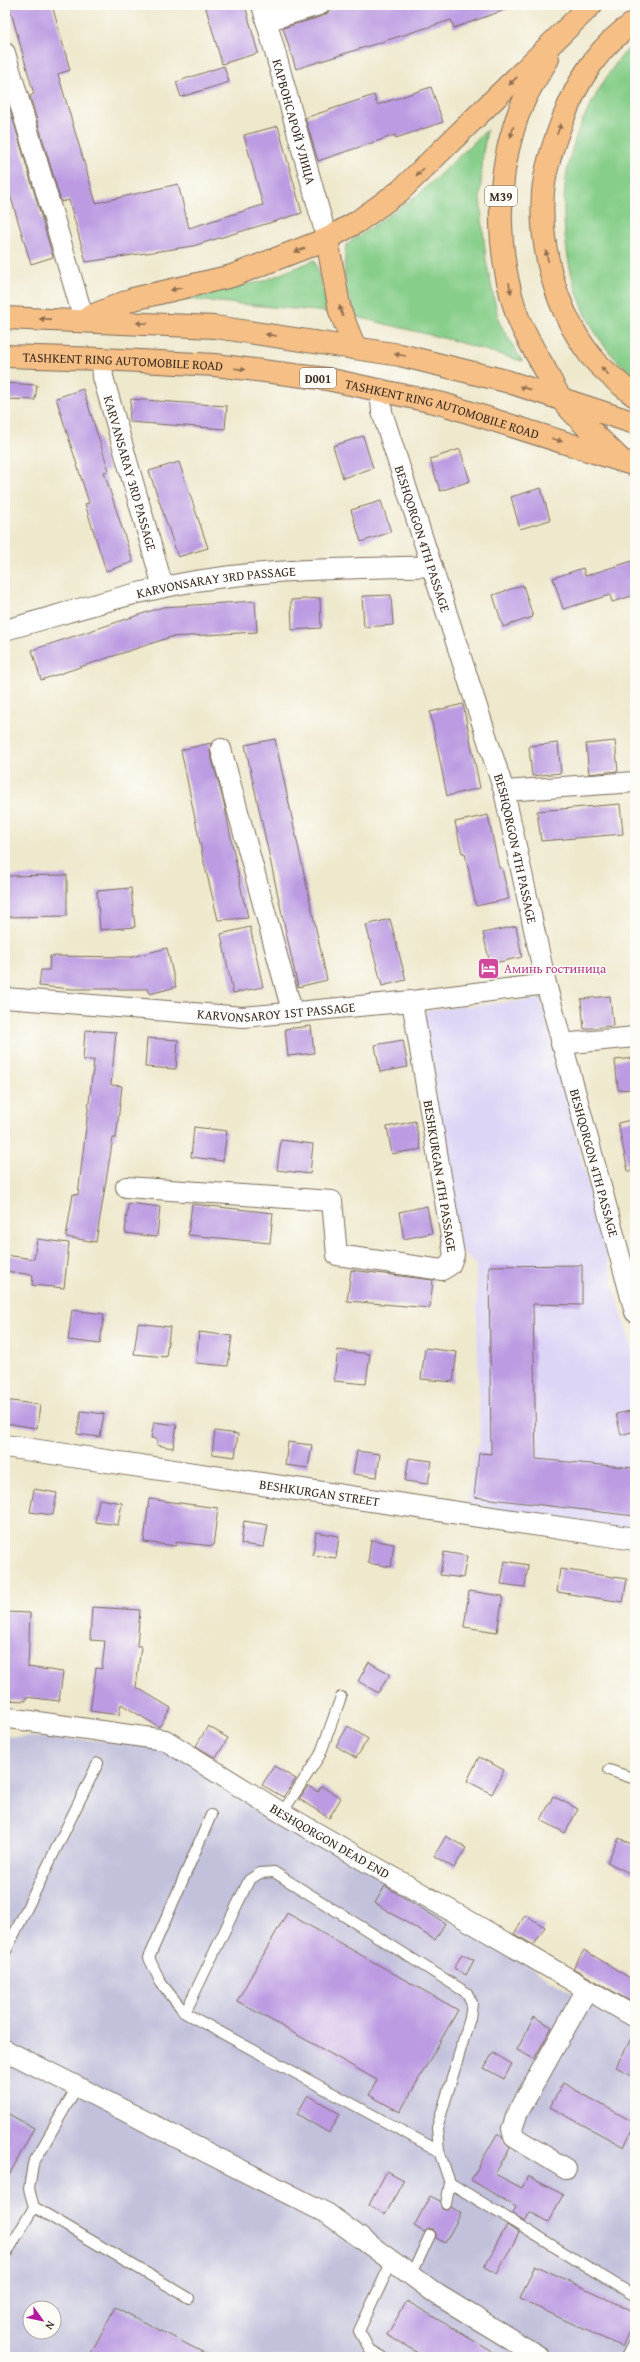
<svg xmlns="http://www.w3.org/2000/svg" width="640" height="2362" font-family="'Gentium Book Plus',serif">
<rect width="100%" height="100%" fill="#fdfcf7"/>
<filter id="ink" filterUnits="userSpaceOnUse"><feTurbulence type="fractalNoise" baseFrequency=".025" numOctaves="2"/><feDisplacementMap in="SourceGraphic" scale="8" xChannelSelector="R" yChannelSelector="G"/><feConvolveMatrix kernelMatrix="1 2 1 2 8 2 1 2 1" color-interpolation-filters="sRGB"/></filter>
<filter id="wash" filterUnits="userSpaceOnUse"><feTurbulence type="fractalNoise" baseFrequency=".012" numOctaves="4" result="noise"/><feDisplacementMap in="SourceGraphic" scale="16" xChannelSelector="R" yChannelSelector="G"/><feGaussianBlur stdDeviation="0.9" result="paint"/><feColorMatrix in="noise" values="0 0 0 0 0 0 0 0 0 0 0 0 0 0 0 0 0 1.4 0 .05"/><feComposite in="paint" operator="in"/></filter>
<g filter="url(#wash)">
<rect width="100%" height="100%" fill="#eee8cc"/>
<!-- built -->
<path fill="#ddd5f6" d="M541 999 618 1302 635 1356V1530L467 1504 475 1452 480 1442 476 1264 460 1249 424 1016 428 1010Z"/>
<!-- industrial -->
<path fill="#c2c1dc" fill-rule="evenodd" d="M5 1736 157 1743 635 2031V2357H5ZM30 2308H54V2332H30Z"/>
<!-- green -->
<g fill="#86ce89" stroke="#607c54">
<path d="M635 44V81L630 85 635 93V375C568 330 550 215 574 143 580 123 591 104 601 86 611 71 620 54 635 44Z"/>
<path d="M487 130 483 153 480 198 486 260 499 322 522 361 451 340 357 317C344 289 343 275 346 245L420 193Z"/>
<path d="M315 260 328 312 185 299 224 288 261 282Z"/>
</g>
<g id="blocks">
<!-- building -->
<g fill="#bc9be2">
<path d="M9 5H52L70 70 58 74 96 203 178 184 189 228 263 205 244 135 278 126 302 213 193 246 86 262 69 200 61 202 30 96 34 94Z"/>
<path d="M205 5H245L258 53 222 64Z"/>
<path d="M330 5 331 10 346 5H513V7L454 28 451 20 296 69 283 28 323 16 328 13Z"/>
<path d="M224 66 229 82 181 97 176 82Z"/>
<path d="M431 87 443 122 396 138 395 135 318 161 305 118 374 95 377 105Z"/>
<path d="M8 102 53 257 31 264 5 178V103Z"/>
<path d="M5 383 37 385 35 400 5 399Z"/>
<path d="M83 389 109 471 104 472 133 562 106 571 85 504 89 503 56 398Z"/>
<path d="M131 399 227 406 225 429 129 422Z"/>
<path d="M363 436 373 468 343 478 333 446Z"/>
<path d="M460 449 470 481 440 491 430 459Z"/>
<path d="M179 462 208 548 178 557 149 471Z"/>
<path d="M541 488 550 520 520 529 511 497Z"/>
<path d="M381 501 391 532 361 542 351 510Z"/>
<path d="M632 561 635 571V595L612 602 610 595 563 609 553 578 583 568 585 576Z"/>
<path d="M523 585 533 617 503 627 493 595Z"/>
<path d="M391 595 393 625 364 627 362 596Z"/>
<path d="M320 598 321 628 292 630 291 600Z"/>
<path d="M255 601 257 632 171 637 41 680 32 650 163 607Z"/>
<path d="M463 704 480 788 447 796 430 712Z"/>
<path d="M275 739 327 980 298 987 245 745Z"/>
<path d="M615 741 618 771 589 774 586 744Z"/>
<path d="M211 743 210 752 224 803 244 903H245L248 918 218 920 203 858 181 750Z"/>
<path d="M558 743 561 773 532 776 529 746Z"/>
<path d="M620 804 623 834 541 841 537 811Z"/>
<path d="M488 815 499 868H502L509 899 476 906 465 853H462L455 822Z"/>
<path d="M67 875V916L5 917V876Z"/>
<path d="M131 888 135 927 100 930 97 891Z"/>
<path d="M390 919 406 980 382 986 366 925Z"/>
<path d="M516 926 522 957 490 964 483 933Z"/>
<path d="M250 927 263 987 233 993 221 934Z"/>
<path d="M167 948 176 987 150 994 148 989H73L39 986 41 970H49L50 956 132 957Z"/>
<path d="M610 996 613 1026 584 1029 581 999Z"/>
<path d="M311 1026 314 1053 288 1056 285 1029Z"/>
<path d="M85 1030 116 1032 111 1085 122 1086 116 1138H113L96 1242 66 1237 73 1194 78 1195 94 1060H83Z"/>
<path d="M147 1038 178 1040 176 1069 145 1067Z"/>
<path d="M403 1040 408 1067 380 1072 375 1045Z"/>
<path d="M635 1058V1089L618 1090 615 1060Z"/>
<path d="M635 1119V1171H628L618 1123Z"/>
<path d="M415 1121 421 1149 392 1154 387 1127Z"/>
<path d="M194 1127 227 1131 223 1161 191 1157Z"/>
<path d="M281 1140 313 1144 310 1174 277 1170Z"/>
<path d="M128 1203 160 1207 157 1237 125 1233Z"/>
<path d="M192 1204 273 1213 270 1243 188 1235Z"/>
<path d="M427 1206 432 1233 404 1239 399 1212Z"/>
<path d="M37 1239 69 1243 64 1288 32 1285 33 1275 5 1271V1255L34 1259Z"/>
<path d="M582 1265V1305L533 1304 536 1459 635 1468V1516L474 1497 479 1453 491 1454 489 1266Z"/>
<path d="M351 1270 433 1280 430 1308 347 1301Z"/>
<path d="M72 1310 104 1314 100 1344 68 1340Z"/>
<path d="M138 1323 170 1327 166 1357 134 1354Z"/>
<path d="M199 1332 232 1336 228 1366 196 1363Z"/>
<path d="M425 1348 457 1352 453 1382 421 1379Z"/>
<path d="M338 1350 370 1354 366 1384 334 1381Z"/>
<path d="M5 1400 40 1405 37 1428 5 1423Z"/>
<path d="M635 1410V1431L621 1435 616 1414Z"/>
<path d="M81 1411 104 1414 100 1437 77 1434Z"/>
<path d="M154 1422 177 1425 173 1448 157 1445V1439L151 1438Z"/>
<path d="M215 1431 238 1434 235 1457 212 1454Z"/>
<path d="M288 1442 312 1445 308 1468 285 1465Z"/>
<path d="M357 1451 380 1454 377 1477 353 1474Z"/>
<path d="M409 1458 432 1461 428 1484 405 1481Z"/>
<path d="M34 1489 57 1493 53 1515 30 1512Z"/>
<path d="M99 1499 122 1503 118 1525 95 1522Z"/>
<path d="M149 1499 218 1508 213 1546 176 1542V1546L144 1542Z"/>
<path d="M244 1521 268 1525 264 1547 241 1544Z"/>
<path d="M316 1532 339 1536 336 1558 313 1555Z"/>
<path d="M371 1540 394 1544 391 1567 368 1563Z"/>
<path d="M444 1552 467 1556 463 1578 440 1575Z"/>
<path d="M505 1561 528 1565 525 1587 501 1584Z"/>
<path d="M560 1569 627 1579 623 1602 557 1592Z"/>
<path d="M469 1591 503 1596 497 1632 464 1627Z"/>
<path d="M92 1607 140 1610 137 1646H141L136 1687 171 1708 159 1727 121 1704 119 1715 90 1711 96 1668 102 1669 105 1641 90 1640Z"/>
<path d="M5 1612 30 1613 28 1667 63 1672 59 1701 26 1697V1701L5 1700Z"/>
<path d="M369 1662 390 1674 378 1693 358 1681Z"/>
<path d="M208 1726 228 1738 216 1758 196 1746Z"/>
<path d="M348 1726 368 1739 356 1758 336 1746Z"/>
<path d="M479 1757 504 1770 492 1794 467 1781Z"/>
<path d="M274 1766 296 1779 283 1797 262 1785Z"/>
<path d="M308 1786 318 1792 321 1786 341 1798 329 1818 299 1799Z"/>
<path d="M553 1796 578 1809 565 1833 541 1820Z"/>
<path d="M446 1836 466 1848 454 1868 434 1856Z"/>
<path d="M619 1838 635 1846V1876L607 1862Z"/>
<path d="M385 1886 445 1923 435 1940 375 1903Z"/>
<path d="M287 1913 458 2010 400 2112 369 2095 377 2080 237 2001Z"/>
<path d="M525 1915 545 1927 534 1945 514 1934Z"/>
<path d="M584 1950 635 1981V2004L573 1968Z"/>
<path d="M462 1954 474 1960 466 1975 454 1968Z"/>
<path d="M534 2017 552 2027 534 2059 517 2050Z"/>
<path d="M635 2031V2077L616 2067Z"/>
<path d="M493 2053 512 2064 504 2079 484 2068Z"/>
<path d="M563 2083 635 2123 624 2147 550 2107Z"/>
<path d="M308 2095 340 2114 329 2133 297 2114Z"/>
<path d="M5 2112 34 2128 5 2183Z"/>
<path d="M497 2134 502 2137 510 2148 495 2174 522 2188 528 2176 563 2195 548 2222 530 2212 525 2221 513 2214 516 2207 471 2180Z"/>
<path d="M387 2171 404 2180 385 2214 369 2205Z"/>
<path d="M430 2196 440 2201 442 2209 448 2210 451 2207 461 2213 445 2243 436 2238V2234L433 2229H429L424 2232 414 2226Z"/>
<path d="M507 2225 519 2233 497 2274 484 2267Z"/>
<path d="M535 2265 635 2312V2318L622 2347 520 2299Z"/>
<path d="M407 2301 501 2357H425L387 2335Z"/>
<path d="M115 2307 212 2357H89Z"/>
</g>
</g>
</g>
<g filter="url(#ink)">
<use href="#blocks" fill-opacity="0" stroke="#7a6c5b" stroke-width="1"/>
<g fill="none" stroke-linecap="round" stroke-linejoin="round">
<defs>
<g id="service">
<path d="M609 1770 635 1779"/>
<path d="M282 1813 320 1755 341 1697"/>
<path d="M211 1815 149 1958 161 1983 185 2013 439 2151"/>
<path d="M5 1953 98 1763"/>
<path d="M185 2013 249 1880 260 1873 274 1872 467 1993 472 2003 470 2018 437 2128 439 2151 450 2183 446 2204"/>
<path d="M77 2087 33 2164 29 2189 34 2207 189 2298"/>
<path d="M450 2183 635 2296"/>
<path d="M5 2256 34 2207"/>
<path d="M411 2276 430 2235"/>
<path d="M383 2357 369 2349 359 2331 392 2261"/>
<path d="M626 2357 635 2340"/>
</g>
<g id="minor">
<path id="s1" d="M262 5 327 239"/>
<path d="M266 21 319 5"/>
<path d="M5 53 84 320"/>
<path id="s2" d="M102 359 103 377 163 587"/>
<path id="s3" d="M380 389 382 412 504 791 546 984 635 1312"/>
<path id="s4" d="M5 630C75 611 145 587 217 578 288 568 361 569 432 566"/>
<path d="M221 749 292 1011"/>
<path d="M504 791 635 782"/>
<path id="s5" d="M5 998 243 1017 412 1001 546 984"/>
<path d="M561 1044 635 1037"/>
<path d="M126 1187 332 1201 337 1255 442 1270 450 1265 454 1255 412 1001"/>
<path id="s6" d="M9 1718 165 1740 282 1813 635 2017"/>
<path d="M5 2050 328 2214 438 2295 540 2357"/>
<path d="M566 2169 514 2137 512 2129 517 2114 587 1989"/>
</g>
<g id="tertiary">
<path id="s7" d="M5 1446 635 1539"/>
</g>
<g id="trunk">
<path d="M635 22C599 45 578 80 563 119 554 142 545 168 543 192 539 249 556 310 590 355 603 371 619 383 635 396"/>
<path d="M548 59C534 81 521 102 514 127 495 187 497 255 517 315 523 332 533 348 542 364 549 376 554 390 563 401 579 421 600 439 618 457"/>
<path d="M327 239 340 311 355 348"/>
<path d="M89 317 133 299 232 276 327 239 357 222 400 191 591 5"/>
<path d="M5 318 215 327 400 355 506 381 635 423"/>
<path id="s8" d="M5 356 102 359 215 365 327 379 443 404 635 465"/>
</g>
</defs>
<!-- service casing -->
<use href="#service" stroke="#7a6c5b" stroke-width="12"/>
<!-- minor casing -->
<use href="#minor" stroke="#7a6c5b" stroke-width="22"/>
<!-- tertiary casing -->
<use href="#tertiary" stroke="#7a6c5b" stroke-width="24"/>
<!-- trunk casing -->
<use href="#trunk" stroke="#7a6c5b" stroke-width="24"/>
<!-- service -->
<use href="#service" stroke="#fff" stroke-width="10"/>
<!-- minor -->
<use href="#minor" stroke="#fff" stroke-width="20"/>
<!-- tertiary -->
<use href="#tertiary" stroke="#fff" stroke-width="22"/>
<!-- trunk -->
<use href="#trunk" stroke="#f5bf86" stroke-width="22"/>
</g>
<!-- one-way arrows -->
<defs><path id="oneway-solid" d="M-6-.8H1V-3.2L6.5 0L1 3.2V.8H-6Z"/></defs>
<g fill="#8f6d4d">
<use href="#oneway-solid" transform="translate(513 81) rotate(136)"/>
<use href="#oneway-solid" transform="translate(559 129) rotate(-69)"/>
<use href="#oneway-solid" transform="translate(512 132) rotate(105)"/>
<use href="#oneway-solid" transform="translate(420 172) rotate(135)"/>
<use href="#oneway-solid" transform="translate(300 250) rotate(158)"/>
<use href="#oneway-solid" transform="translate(547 256) rotate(-102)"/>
<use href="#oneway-solid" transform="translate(510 288) rotate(79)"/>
<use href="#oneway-solid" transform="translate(176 289) rotate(167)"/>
<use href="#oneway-solid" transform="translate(341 311) rotate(-107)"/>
<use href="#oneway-solid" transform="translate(45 319) rotate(-179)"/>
<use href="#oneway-solid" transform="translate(142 323) rotate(-177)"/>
<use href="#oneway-solid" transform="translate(271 335) rotate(-171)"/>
<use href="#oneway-solid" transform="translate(400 355) rotate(-170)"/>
<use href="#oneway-solid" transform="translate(240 369) rotate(7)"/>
<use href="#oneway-solid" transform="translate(605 371) rotate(-133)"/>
<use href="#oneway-solid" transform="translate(525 388) rotate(-162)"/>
<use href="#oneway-solid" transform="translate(557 440) rotate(18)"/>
</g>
</g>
<!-- icons -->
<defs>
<symbol id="hotel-square" viewBox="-11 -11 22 22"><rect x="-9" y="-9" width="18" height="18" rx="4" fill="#d1479c" stroke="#fdfcf7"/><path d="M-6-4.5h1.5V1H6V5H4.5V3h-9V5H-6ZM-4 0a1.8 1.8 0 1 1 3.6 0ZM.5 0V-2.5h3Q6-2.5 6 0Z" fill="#fff"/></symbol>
</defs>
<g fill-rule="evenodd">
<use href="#hotel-square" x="476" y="956" width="25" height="25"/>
</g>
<g text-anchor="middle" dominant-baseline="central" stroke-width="3" stroke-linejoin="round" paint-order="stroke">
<!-- shield labels -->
<g fill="#fdfcf7" stroke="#75695f" stroke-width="1">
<rect x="485" y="186" width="32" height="20" rx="3"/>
<rect x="300" y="368" width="36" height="20" rx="3"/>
</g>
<g font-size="12" font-weight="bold" fill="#3b2a1e">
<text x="501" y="196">M39</text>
<text x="318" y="378">D001</text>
</g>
<!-- street labels -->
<g font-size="13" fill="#3b2a1e" stroke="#fdfcf7">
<text stroke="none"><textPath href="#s1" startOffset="121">КАРВОНСАРОЙ УЛИЦА</textPath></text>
<text stroke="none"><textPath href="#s8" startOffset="118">TASHKENT RING AUTOMOBILE ROAD</textPath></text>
<text stroke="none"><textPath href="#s8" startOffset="442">TASHKENT RING AUTOMOBILE ROAD</textPath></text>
<text stroke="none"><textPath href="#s2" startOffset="118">KARVАNSARАY 3RD PASSAGE</textPath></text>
<text stroke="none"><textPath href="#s3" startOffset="156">BESHQORGON 4TH PASSAGE</textPath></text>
<text stroke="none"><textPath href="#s4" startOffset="217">KARVONSARАY 3RD PASSAGE</textPath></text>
<text stroke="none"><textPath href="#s3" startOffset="480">BESHQORGON 4TH PASSAGE</textPath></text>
<text stroke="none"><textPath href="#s5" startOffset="272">KARVONSAROY 1ST PASSAGE</textPath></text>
<text stroke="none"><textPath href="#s3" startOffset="804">BESHQORGON 4TH PASSAGE</textPath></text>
<text transform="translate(440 1176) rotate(81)">BESHKURGAN 4TH PASSAGE</text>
<text stroke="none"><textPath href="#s7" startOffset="318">BESHKURGAN STREET</textPath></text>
<text stroke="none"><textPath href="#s6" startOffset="351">BESHQORGON DEAD END</textPath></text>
</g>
<!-- hotel labels -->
<g font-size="13" fill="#b23c85" stroke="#fdfcf7" text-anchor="start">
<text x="504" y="968">Аминь гостиница</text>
</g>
</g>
<!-- margin -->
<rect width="640" height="2362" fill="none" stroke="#fdfcf7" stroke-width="20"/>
<!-- north arrow -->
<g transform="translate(42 2320) rotate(123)"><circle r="19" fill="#fdfcf7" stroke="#afa8a0"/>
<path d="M0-3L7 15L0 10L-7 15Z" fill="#b5179e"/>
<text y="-6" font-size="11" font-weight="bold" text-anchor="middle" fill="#3b2a1e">N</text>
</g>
</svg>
